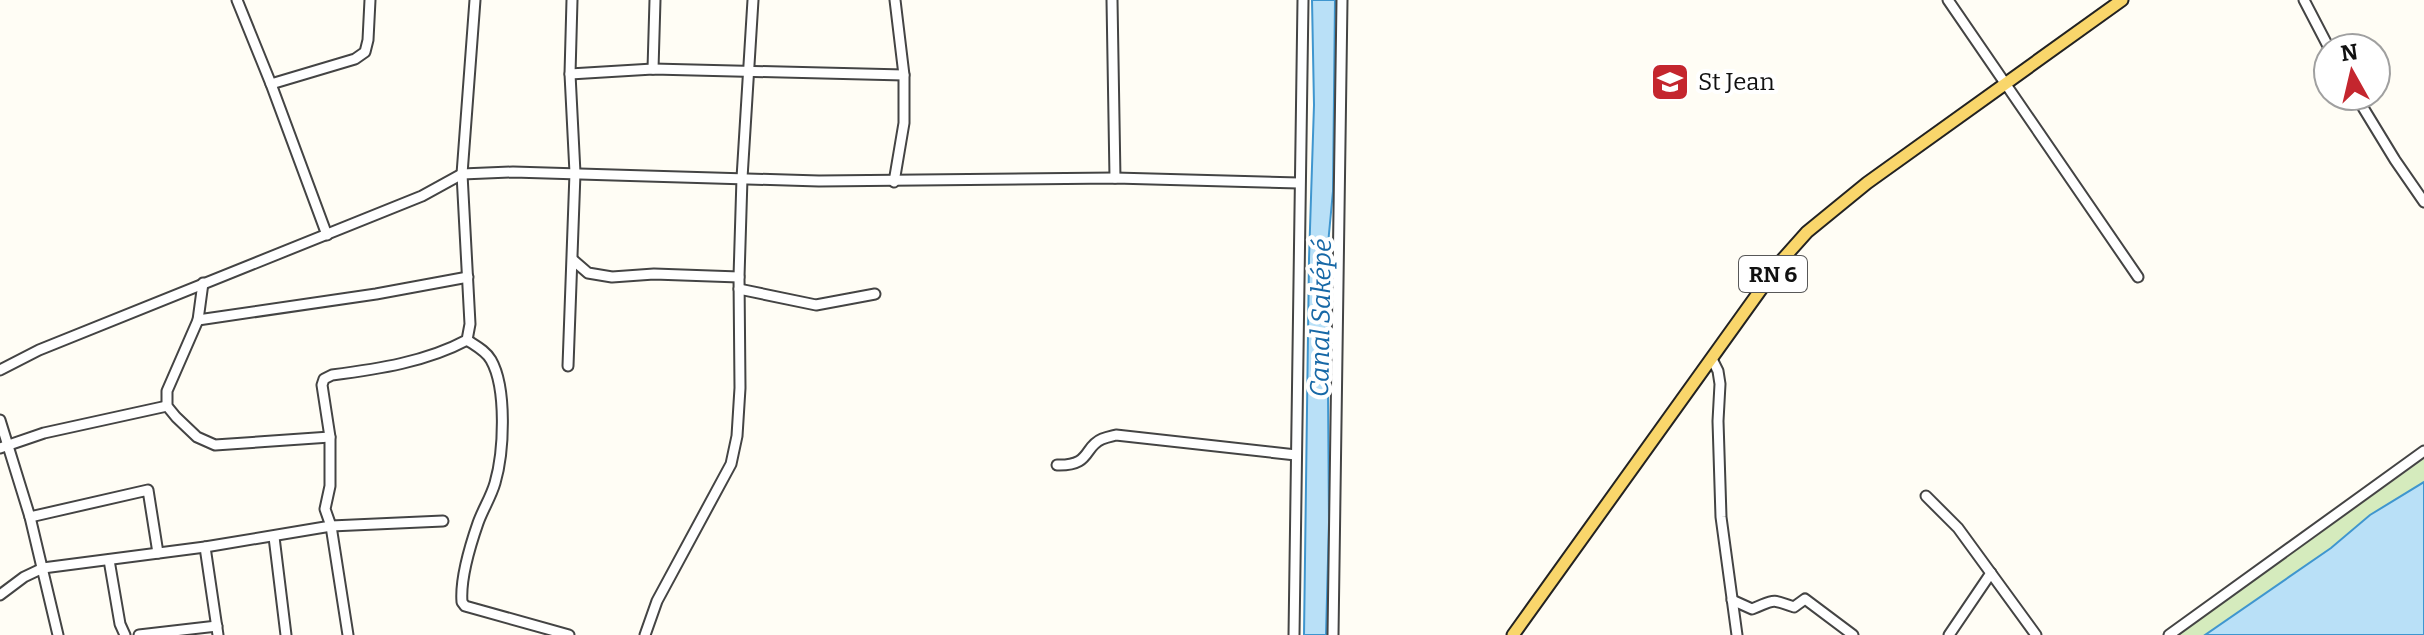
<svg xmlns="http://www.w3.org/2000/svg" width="2424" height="635" font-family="Bitter,serif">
<rect width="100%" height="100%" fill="#fffdf5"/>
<!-- green -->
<path fill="#d5ebbd" d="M2424 459V482L2370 515 2331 548 2205 635H2178Z"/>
<!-- water -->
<g fill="#b9e0f7" stroke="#3f96cf" stroke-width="2">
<path d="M1312 0H1335L1333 191 1327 255 1329 522 1326 635H1304L1309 259 1314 105Z"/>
<path d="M2424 482V635H2205L2331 548 2370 515Z"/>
</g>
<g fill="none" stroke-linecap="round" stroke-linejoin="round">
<defs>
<g id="minor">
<path d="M237 0 271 84 327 235"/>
<path d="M1112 0 1115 178"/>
<path d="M1948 0 2138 277"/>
<path d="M2304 0 2329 48"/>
<path d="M653 69 655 0"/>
<path d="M570 74 653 69 904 75"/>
<path d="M271 84 355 59 365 52 368 40 370 0"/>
<path d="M2356 96 2395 160 2424 202"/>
<path d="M894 182 904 123V75L895 0"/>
<path d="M573 260 588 273 612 277 654 274 739 277"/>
<path d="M203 283 198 320 167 391V406L176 417 197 437 215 445 330 437"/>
<path d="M739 289 816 305 875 294"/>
<path d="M198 320 376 294 468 277"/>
<path d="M467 340C476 346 486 351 491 360 507 388 504 452 495 483 491 497 483 509 478 523 470 546 460 578 462 602L465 606 569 635"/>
<path d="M1712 359 1718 371 1720 384 1718 421 1721 517 1737 635"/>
<path d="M568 366 575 173 570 74 572 0"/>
<path d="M0 370 39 350 422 196 462 174 513 172 819 181 1115 178 1299 183"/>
<path d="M0 420 30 517 58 635"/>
<path d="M0 448 44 433 167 406"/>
<path d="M1057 465C1092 466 1083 447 1102 439 1107 437 1112 436 1116 435L1296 455"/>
<path d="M1926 496 1958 528 2036 635"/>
<path d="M30 517 148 490 158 553"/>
<path d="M274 537 286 635"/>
<path d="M205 547 218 635"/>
<path d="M109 560 120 624 125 635"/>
<path d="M0 595 24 577 43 568 205 547 331 526 443 521"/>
<path d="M1732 600 1752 609C1775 600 1769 598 1794 607L1805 599 1853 635"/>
<path d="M139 635 217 626"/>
<path d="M348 635 331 526 325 509 330 486V437L322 385 324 379 332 375C378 369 426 362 467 340L470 324 462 174 475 0"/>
<path d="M645 635 657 601 731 464 737 436 740 388 739 277 742 178 753 0"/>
<path d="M1294 635 1303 0"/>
<path d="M1333 635 1342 0"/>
<path d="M1949 635 1991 573"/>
<path d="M2169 635 2424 451"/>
</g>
<path id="major" d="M1513 635 1782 260 1807 232 1867 183 2122 0"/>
</defs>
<!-- minor casing -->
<use href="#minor" stroke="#444" stroke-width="13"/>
<!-- major casing -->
<use href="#major" stroke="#222" stroke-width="15"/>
<!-- minor -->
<use href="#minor" stroke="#fff" stroke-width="9"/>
<!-- major -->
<use href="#major" stroke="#f9d66b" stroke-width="11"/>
</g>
<!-- icons -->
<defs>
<symbol id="school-square" viewBox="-11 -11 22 22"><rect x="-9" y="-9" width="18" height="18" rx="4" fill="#c4262e" stroke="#fff"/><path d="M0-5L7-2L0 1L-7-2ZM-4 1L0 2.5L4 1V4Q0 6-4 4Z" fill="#fff"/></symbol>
</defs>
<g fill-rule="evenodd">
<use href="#school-square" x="1648" y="60" width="44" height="44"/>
</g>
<g text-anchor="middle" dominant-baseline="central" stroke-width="8" stroke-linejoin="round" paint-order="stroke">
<!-- shield labels -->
<rect fill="#fff" stroke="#585858" stroke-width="2" x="1739" y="256" width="68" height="36" rx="6"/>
<g font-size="22" font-weight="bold" fill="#111">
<text x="1773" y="274">RN 6</text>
</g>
<!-- poi labels -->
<g font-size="24" fill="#111" stroke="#fff" text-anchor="start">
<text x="1698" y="82">St Jean</text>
</g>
<!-- water labels -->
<g font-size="26" font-style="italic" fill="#1768a6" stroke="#fff">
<text transform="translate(1321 318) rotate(-89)">Canal Saképé</text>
</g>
</g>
<!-- north arrow -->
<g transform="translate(2352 72) rotate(352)"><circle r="38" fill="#ffffff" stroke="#a0a0a0" stroke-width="2"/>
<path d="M0-6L14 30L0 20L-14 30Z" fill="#c4262e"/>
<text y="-12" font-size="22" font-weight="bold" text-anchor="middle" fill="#111111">N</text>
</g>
</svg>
